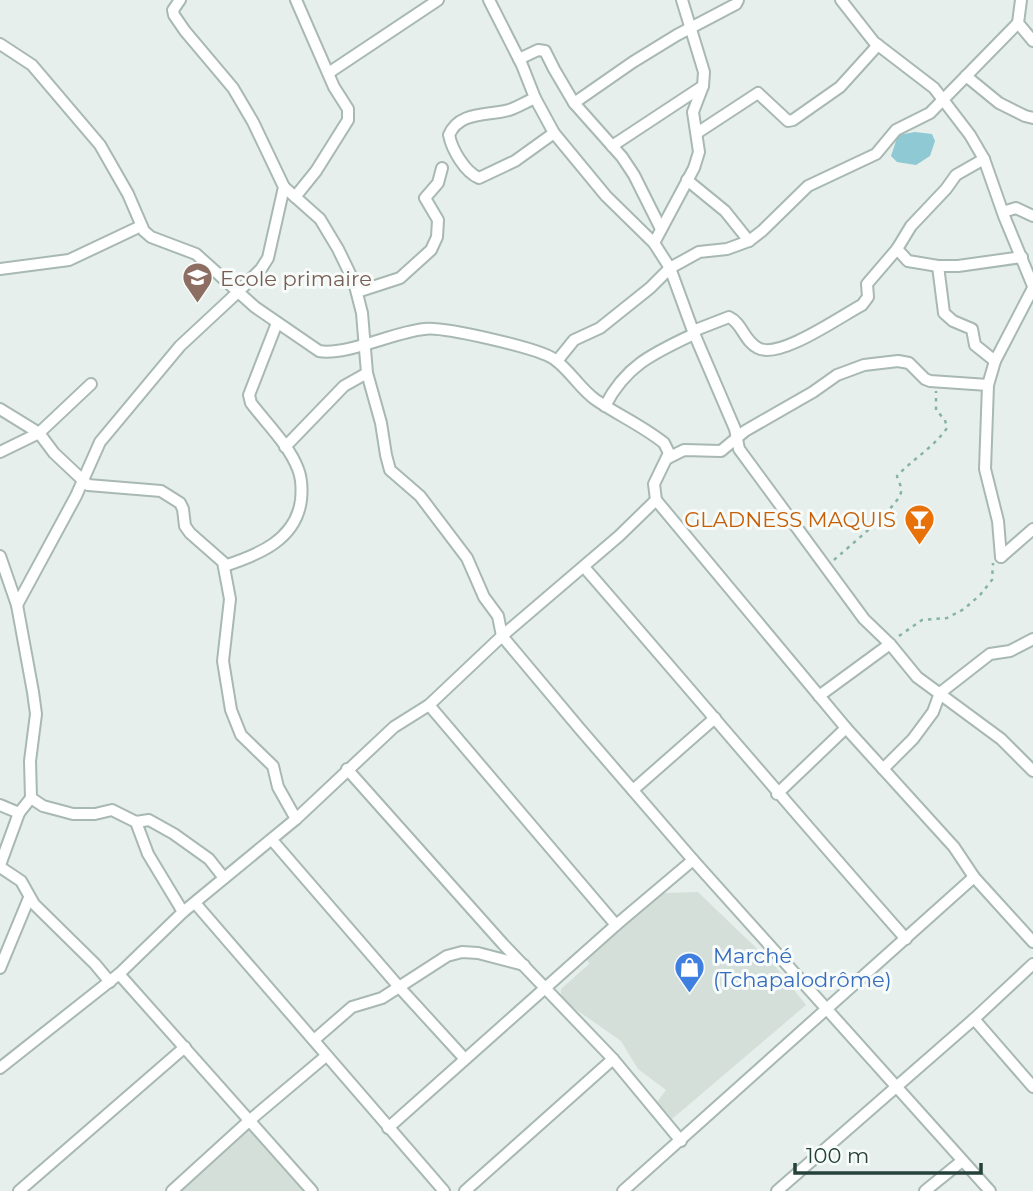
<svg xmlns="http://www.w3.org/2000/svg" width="1033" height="1191" font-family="Montserrat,sans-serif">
<rect width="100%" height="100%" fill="#e6efeb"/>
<!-- built -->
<g fill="#d4dfda">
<path d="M698 892 775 966 806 1005 672 1119 657 1102 666 1090 638 1069 621 1041 561 999V989L589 964 587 959 663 893Z"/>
<path d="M250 1120 312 1191H172Z"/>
</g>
<!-- water -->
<path fill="#8ec9d4" d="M915 132 932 134 935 141 930 156 916 165 897 162 891 156 898 135Z"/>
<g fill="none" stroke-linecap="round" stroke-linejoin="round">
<defs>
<g id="minor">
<path d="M489 0 522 65 535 98 554 133 606 196 654 243 670 268 693 331 735 429 739 449 864 619 890 644 917 677 1001 739 1033 771"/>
<path d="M841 0 874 42 934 88 970 135 984 159 1004 216 1033 286"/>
<path d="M1021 0 1018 23 1033 41"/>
<path d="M0 44 32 65 100 145 128 194 144 231 151 237 196 254 255 307 319 351C346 356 394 332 424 329 442 326 538 348 554 359 570 370 580 389 596 400 618 415 643 426 664 443L669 453 654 484 656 500 846 728 954 847 974 877 1033 942"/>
<path d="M519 59 538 50 545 51 554 69 574 103 633 62 677 35 736 4 738 0"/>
<path d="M330 72 438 0"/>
<path d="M966 76 999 103 1025 116 1033 118"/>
<path d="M535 98C526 102 518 107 509 110 487 116 459 111 449 135 452 150 465 172 479 178L515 161 554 133"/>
<path d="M574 103 622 157 634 175 661 229"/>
<path d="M697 133 758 93 788 121 793 120 840 87 878 45"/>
<path d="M612 146 703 86"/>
<path d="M687 180 725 211 749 241"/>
<path d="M284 187 320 219 338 249 354 282 362 313 367 373 381 423 386 455 390 470 420 496 467 558 484 597 498 616 502 636 580 729 693 860 990 1191"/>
<path d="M295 197 316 171 348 120V109L334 87 296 0"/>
<path d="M1003 212 1016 208 1033 216"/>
<path d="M654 243 694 168 699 152 693 112 703 86 704 72 682 0"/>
<path d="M897 249 908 261 938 266H958L1022 257"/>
<path d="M938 266 944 313 953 321 972 329 975 345 995 361"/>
<path d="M0 269 69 260 141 226"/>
<path d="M357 292 400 278 431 250 437 237 438 220 425 198 438 183 442 168"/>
<path d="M693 331 729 317C742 323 744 341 758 348 779 360 841 316 862 305L868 297 867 284 897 249 911 226 946 189 956 175 984 159"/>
<path d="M557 361 574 340 600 328 650 288 670 268 699 252 727 249 749 241 762 231 808 186 876 154 896 130 930 113 1018 23"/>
<path d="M605 406C626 365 654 353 694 334"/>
<path d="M0 409 39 433 54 453 88 485 161 491 180 503 183 509 185 526 190 533 223 562 230 599 223 661 231 710 241 735 273 766 278 787 296 819"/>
<path d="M285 447 344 386 367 373"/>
<path d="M0 452 39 433 91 384"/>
<path d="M668 458 684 450 721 451 745 431 813 392 837 375 864 365 898 361 909 363 925 379 930 381 988 385"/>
<path d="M0 556 17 605 33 692 36 714 30 761 31 798 43 806 73 814H95L112 810 136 822 149 820 174 834 209 859 224 878"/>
<path d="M1001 557 998 521 985 469 988 385 995 361 1033 288"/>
<path d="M1001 557 1033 529"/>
<path d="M224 566C258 555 296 540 301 500 302 490 302 479 298 469 289 445 266 423 251 403L249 395 277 323"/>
<path d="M584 567C692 691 797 816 906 939"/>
<path d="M17 605 76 496 100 442 180 346 238 292 261 269 268 258 284 187 253 122 233 88 185 31 174 15 173 10 180 0"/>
<path d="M819 696 890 644"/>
<path d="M429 705 616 925"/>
<path d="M347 769 503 944 613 1059 681 1141"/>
<path d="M883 769 913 739 933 712 940 693 990 654 1010 651 1033 639"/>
<path d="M633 790 715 718"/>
<path d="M777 794 846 728"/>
<path d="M0 805 19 813 31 798"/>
<path d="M136 822 148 854 183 912"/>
<path d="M272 840 400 988 464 1058"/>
<path d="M0 865 19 813"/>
<path d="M0 867 21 881 34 904 95 964 110 982"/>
<path d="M195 903 444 1191"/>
<path d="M0 968 29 898"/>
<path d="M119 974 312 1191"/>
<path d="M974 1019 1033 1087"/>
<path d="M314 1040 352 1007 382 998 447 956 462 952 478 953 524 965"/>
<path d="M0 1068 119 974 183 912 296 819 394 727 429 705 502 636 619 536 656 500"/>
<path d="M388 1128 616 925 693 860"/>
<path d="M19 1191 185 1047"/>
<path d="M172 1191 250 1120 326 1056"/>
<path d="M465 1191 613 1059"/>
<path d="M623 1191 974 877"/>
<path d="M777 1191 974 1019 1033 964"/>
<path d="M925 1191 962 1161"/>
</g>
</defs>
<!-- minor casing -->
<use href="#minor" stroke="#a8b8b2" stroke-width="14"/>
<!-- path -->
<g stroke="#86b3a5" stroke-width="2.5" stroke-dasharray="3.5 5" stroke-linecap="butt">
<path d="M834 560C846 549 900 505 901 492 902 486 898 481 897 476 913 459 934 447 947 428L945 420 936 410V391"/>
<path d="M899 636 922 620 947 618 964 609 980 595 992 580 993 563"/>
</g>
<!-- minor -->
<use href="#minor" stroke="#fff" stroke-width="10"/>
</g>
<!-- icons -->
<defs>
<symbol id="school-pin" viewBox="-11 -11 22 30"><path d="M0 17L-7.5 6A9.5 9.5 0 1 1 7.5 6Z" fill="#8d6e63" stroke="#f7fbf9"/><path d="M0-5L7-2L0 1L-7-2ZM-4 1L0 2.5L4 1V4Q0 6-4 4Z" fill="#fff"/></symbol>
<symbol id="bar-pin" viewBox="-11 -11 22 30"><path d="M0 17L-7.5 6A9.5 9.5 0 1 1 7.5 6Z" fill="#e8710a" stroke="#f7fbf9"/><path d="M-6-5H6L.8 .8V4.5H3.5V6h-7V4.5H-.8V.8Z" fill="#fff"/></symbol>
<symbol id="shop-pin" viewBox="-11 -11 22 30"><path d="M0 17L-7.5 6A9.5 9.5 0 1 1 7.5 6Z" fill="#3f7fe0" stroke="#f7fbf9"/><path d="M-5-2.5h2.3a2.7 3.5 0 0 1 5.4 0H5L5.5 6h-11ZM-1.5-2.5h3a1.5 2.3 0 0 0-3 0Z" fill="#fff"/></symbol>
</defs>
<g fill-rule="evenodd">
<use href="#school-pin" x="180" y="260" width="35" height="47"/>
<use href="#bar-pin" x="902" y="502" width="35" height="47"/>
<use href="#shop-pin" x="672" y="950" width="35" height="47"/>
</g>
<g text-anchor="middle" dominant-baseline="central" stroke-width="6" stroke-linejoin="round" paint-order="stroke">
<!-- education labels -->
<g font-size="21" fill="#785e54" stroke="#f7fbf9" text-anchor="start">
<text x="220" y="278">Ecole primaire</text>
</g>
<!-- food labels -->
<g font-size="21" fill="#c56008" stroke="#f7fbf9" text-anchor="end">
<text x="896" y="519">GLADNESS MAQUIS</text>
</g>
<!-- shop labels -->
<g font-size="21" fill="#366cbe" stroke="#f7fbf9" text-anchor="start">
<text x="713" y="955">Marché<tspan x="713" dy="24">(Tchapalodrôme)</tspan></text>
</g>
</g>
<!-- scale -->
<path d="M795 1163v10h186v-10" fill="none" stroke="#24423a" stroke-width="3.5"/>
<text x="806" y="1163" font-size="21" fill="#24423a" stroke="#f7fbf9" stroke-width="5" paint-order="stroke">100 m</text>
</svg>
